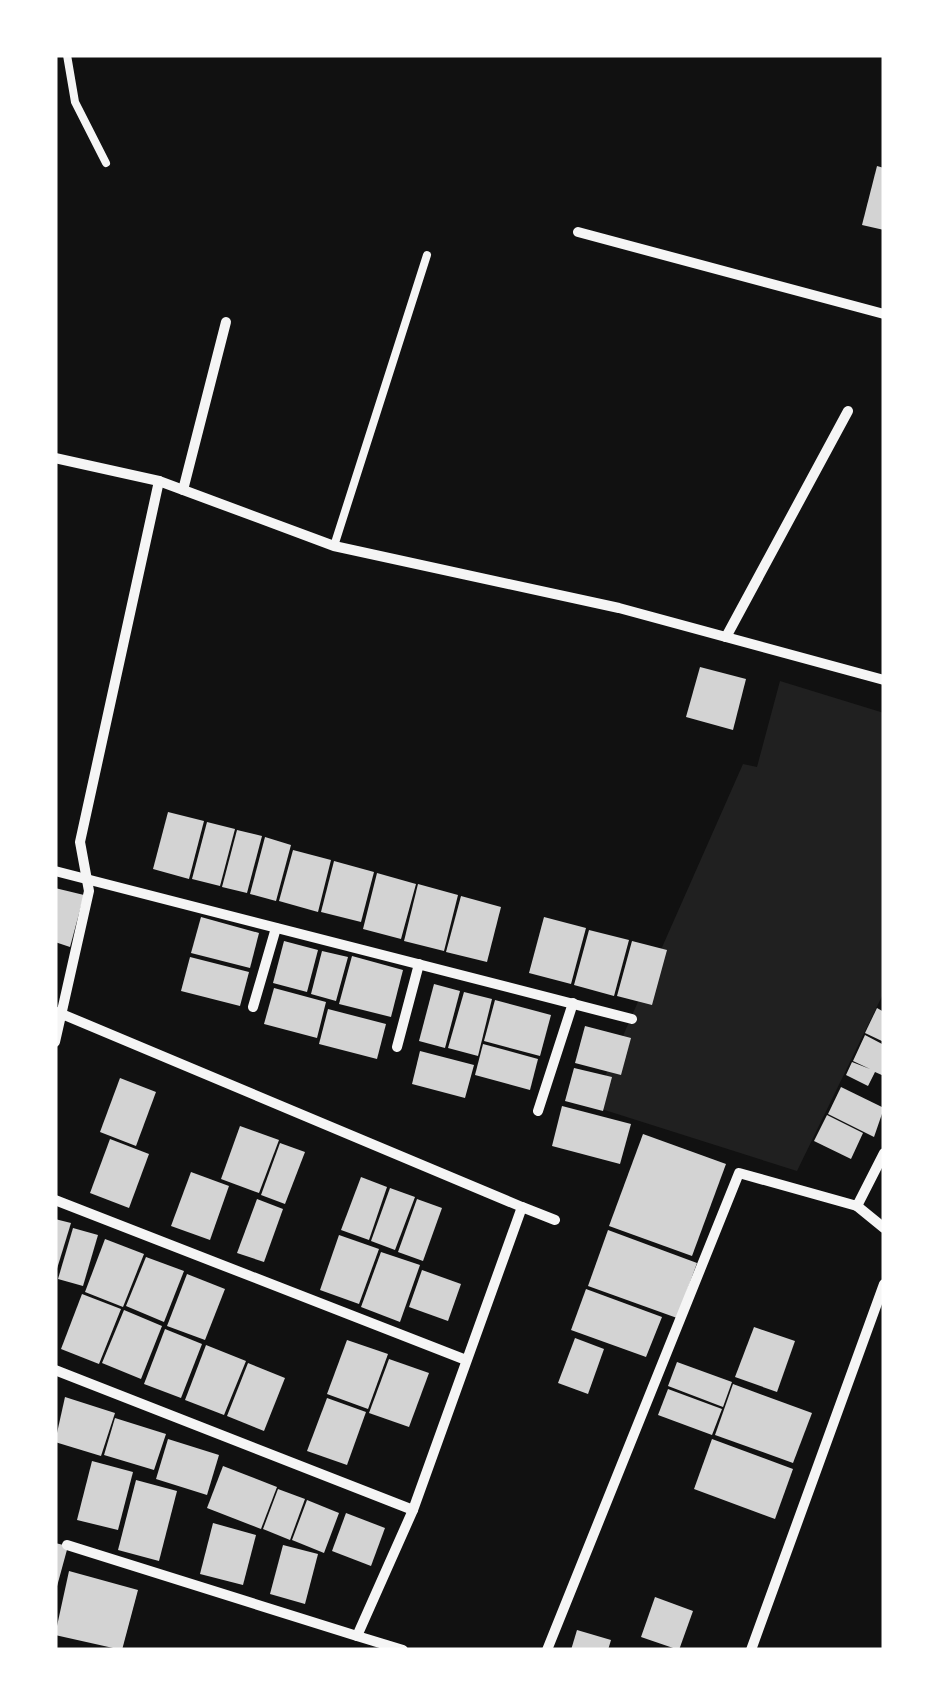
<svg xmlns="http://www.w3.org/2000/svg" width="939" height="1705" font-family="Spectral,serif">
<rect width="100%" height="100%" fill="#111"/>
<!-- green -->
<path fill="#202020" d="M780 681 884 713V992L797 1171 592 1106 743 764 757 767Z"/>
<!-- building -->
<g fill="#d3d3d3">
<path d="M877 166 884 168V230L862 225Z"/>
<path d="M700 667 746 679 733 730 686 717Z"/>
<path d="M168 812 204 821 189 879 153 869Z"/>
<path d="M207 822 235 829 220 886 192 879Z"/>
<path d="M237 830 262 836 247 893 222 887Z"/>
<path d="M265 837 291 845 276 901 250 894Z"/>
<path d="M293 850 331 860 318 912 279 901Z"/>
<path d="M334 861 374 872 361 922 321 912Z"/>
<path d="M377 873 416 884 401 939 363 929Z"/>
<path d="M418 884 458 895 444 951 404 941Z"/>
<path d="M55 888 84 895 70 947 55 942Z"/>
<path d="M461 896 501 907 487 962 446 952Z"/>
<path d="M201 917 259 933 250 968 191 953Z"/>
<path d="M544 917 586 928 571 984 529 973Z"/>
<path d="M589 930 629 940 614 996 574 985Z"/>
<path d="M284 941 318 950 307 992 273 983Z"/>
<path d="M632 941 667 950 652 1005 617 996Z"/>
<path d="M322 951 348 957 336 1001 311 994Z"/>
<path d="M352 956 403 970 391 1017 339 1004Z"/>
<path d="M190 957 249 972 240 1006 181 991Z"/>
<path d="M434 984 460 991 445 1048 419 1041Z"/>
<path d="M274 988 326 1002 317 1038 264 1024Z"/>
<path d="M464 992 492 999 478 1056 448 1048Z"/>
<path d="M495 1000 551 1015 540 1056 484 1041Z"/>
<path d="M877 1008 884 1012V1042L865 1033Z"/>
<path d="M328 1009 386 1024 377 1059 319 1044Z"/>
<path d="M585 1026 631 1038 621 1075 575 1063Z"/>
<path d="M865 1035 884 1045V1076L875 1072 868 1086 846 1075 852 1062 870 1069 853 1061Z"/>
<path d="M483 1044 538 1059 530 1090 475 1075Z"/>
<path d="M420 1051 474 1065 465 1098 412 1084Z"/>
<path d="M574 1068 612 1077 603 1111 565 1101Z"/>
<path d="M120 1078 156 1092 136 1146 100 1132Z"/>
<path d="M841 1087 884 1108 874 1137 828 1114Z"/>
<path d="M562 1106 631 1124 620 1164 552 1146Z"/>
<path d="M827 1115 863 1133 851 1159 814 1141Z"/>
<path d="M240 1126 279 1140 259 1193 221 1179Z"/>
<path d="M643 1134 726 1164 692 1256 609 1226Z"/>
<path d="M110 1139 149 1154 129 1208 90 1193Z"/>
<path d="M280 1143 305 1152 285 1204 261 1195Z"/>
<path d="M191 1172 229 1186 210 1240 171 1226Z"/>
<path d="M361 1177 387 1187 369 1240 341 1230Z"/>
<path d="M390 1188 415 1197 395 1250 371 1241Z"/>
<path d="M257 1199 283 1209 264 1262 237 1253Z"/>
<path d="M417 1199 442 1208 423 1261 398 1252Z"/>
<path d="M55 1219 71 1223 56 1272H55Z"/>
<path d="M73 1228 98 1235 83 1286 58 1279Z"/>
<path d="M608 1230 697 1263 677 1318 588 1286Z"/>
<path d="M339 1235 379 1249 359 1304 320 1290Z"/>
<path d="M105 1239 144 1254 123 1307 85 1292Z"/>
<path d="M381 1252 420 1265 400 1322 361 1307Z"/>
<path d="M146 1257 184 1271 164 1322 126 1306Z"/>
<path d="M422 1270 461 1284 448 1321 409 1307Z"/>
<path d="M187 1274 225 1289 205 1340 167 1326Z"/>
<path d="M586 1289 662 1317 646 1357 571 1330Z"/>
<path d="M82 1294 121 1309 99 1364 61 1349Z"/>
<path d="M124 1310 162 1326 141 1379 102 1363Z"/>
<path d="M754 1327 795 1341 777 1392 735 1377Z"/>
<path d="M165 1329 202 1344 181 1398 144 1384Z"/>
<path d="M575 1338 604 1349 588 1394 558 1383Z"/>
<path d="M347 1340 388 1354 368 1409 327 1394Z"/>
<path d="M206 1345 246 1361 224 1415 185 1400Z"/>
<path d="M389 1359 429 1373 409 1427 369 1413Z"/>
<path d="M677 1362 732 1382 723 1407 668 1386Z"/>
<path d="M248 1363 285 1378 264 1431 227 1416Z"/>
<path d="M733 1384 812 1413 793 1463 715 1435Z"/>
<path d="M668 1389 722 1409 712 1435 658 1415Z"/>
<path d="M65 1397 115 1413 101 1456 55 1442Z"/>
<path d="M327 1398 366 1412 347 1465 307 1451Z"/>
<path d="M115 1418 166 1434 154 1470 104 1455Z"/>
<path d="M168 1439 219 1455 207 1495 156 1479Z"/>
<path d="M712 1439 793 1469 775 1519 694 1489Z"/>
<path d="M92 1461 133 1472 118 1530 77 1520Z"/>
<path d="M223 1466 277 1487 261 1529 207 1508Z"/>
<path d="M136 1480 177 1491 159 1561 118 1550Z"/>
<path d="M278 1489 305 1499 290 1540 263 1529Z"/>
<path d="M307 1500 339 1513 324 1553 292 1540Z"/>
<path d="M346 1513 385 1528 371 1566 332 1551Z"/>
<path d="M213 1523 256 1535 243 1585 200 1574Z"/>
<path d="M55 1543 68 1546 56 1590H55Z"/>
<path d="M283 1545 318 1554 305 1604 270 1594Z"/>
<path d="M69 1571 138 1590 122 1650 55 1635Z"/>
<path d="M655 1597 693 1611 679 1650 641 1637Z"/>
<path d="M577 1630 611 1640 608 1650H571Z"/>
</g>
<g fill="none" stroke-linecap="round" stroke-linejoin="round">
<!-- service -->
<g stroke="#f5f5f5" stroke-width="8">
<path d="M67 55 75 102 106 163"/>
<path d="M334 546 427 255"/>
</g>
<!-- minor -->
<g stroke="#f5f5f5" stroke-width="10">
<path d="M578 232 884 314"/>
<path d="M55 458 159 481 334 546 619 608 884 680"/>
<path d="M183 490 226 322"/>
<path d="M726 637 848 411"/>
<path d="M55 871 632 1019"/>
<path d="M253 1007 276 928"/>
<path d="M57 1012 522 1207"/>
<path d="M55 1042 89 891 80 842 159 481"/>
<path d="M397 1047 419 964"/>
<path d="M538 1111 573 1003"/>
<path d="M55 1200 466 1360"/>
<path d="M857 1206 884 1228"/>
<path d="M55 1370 413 1510"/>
<path d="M67 1545 357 1636"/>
<path d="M403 1650 357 1636 413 1510 522 1207 555 1220"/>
<path d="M547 1650 739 1173 857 1206 884 1153"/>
<path d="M751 1650 884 1284"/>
</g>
</g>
<!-- border -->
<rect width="939" height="1705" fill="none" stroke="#ffffff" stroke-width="115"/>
</svg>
